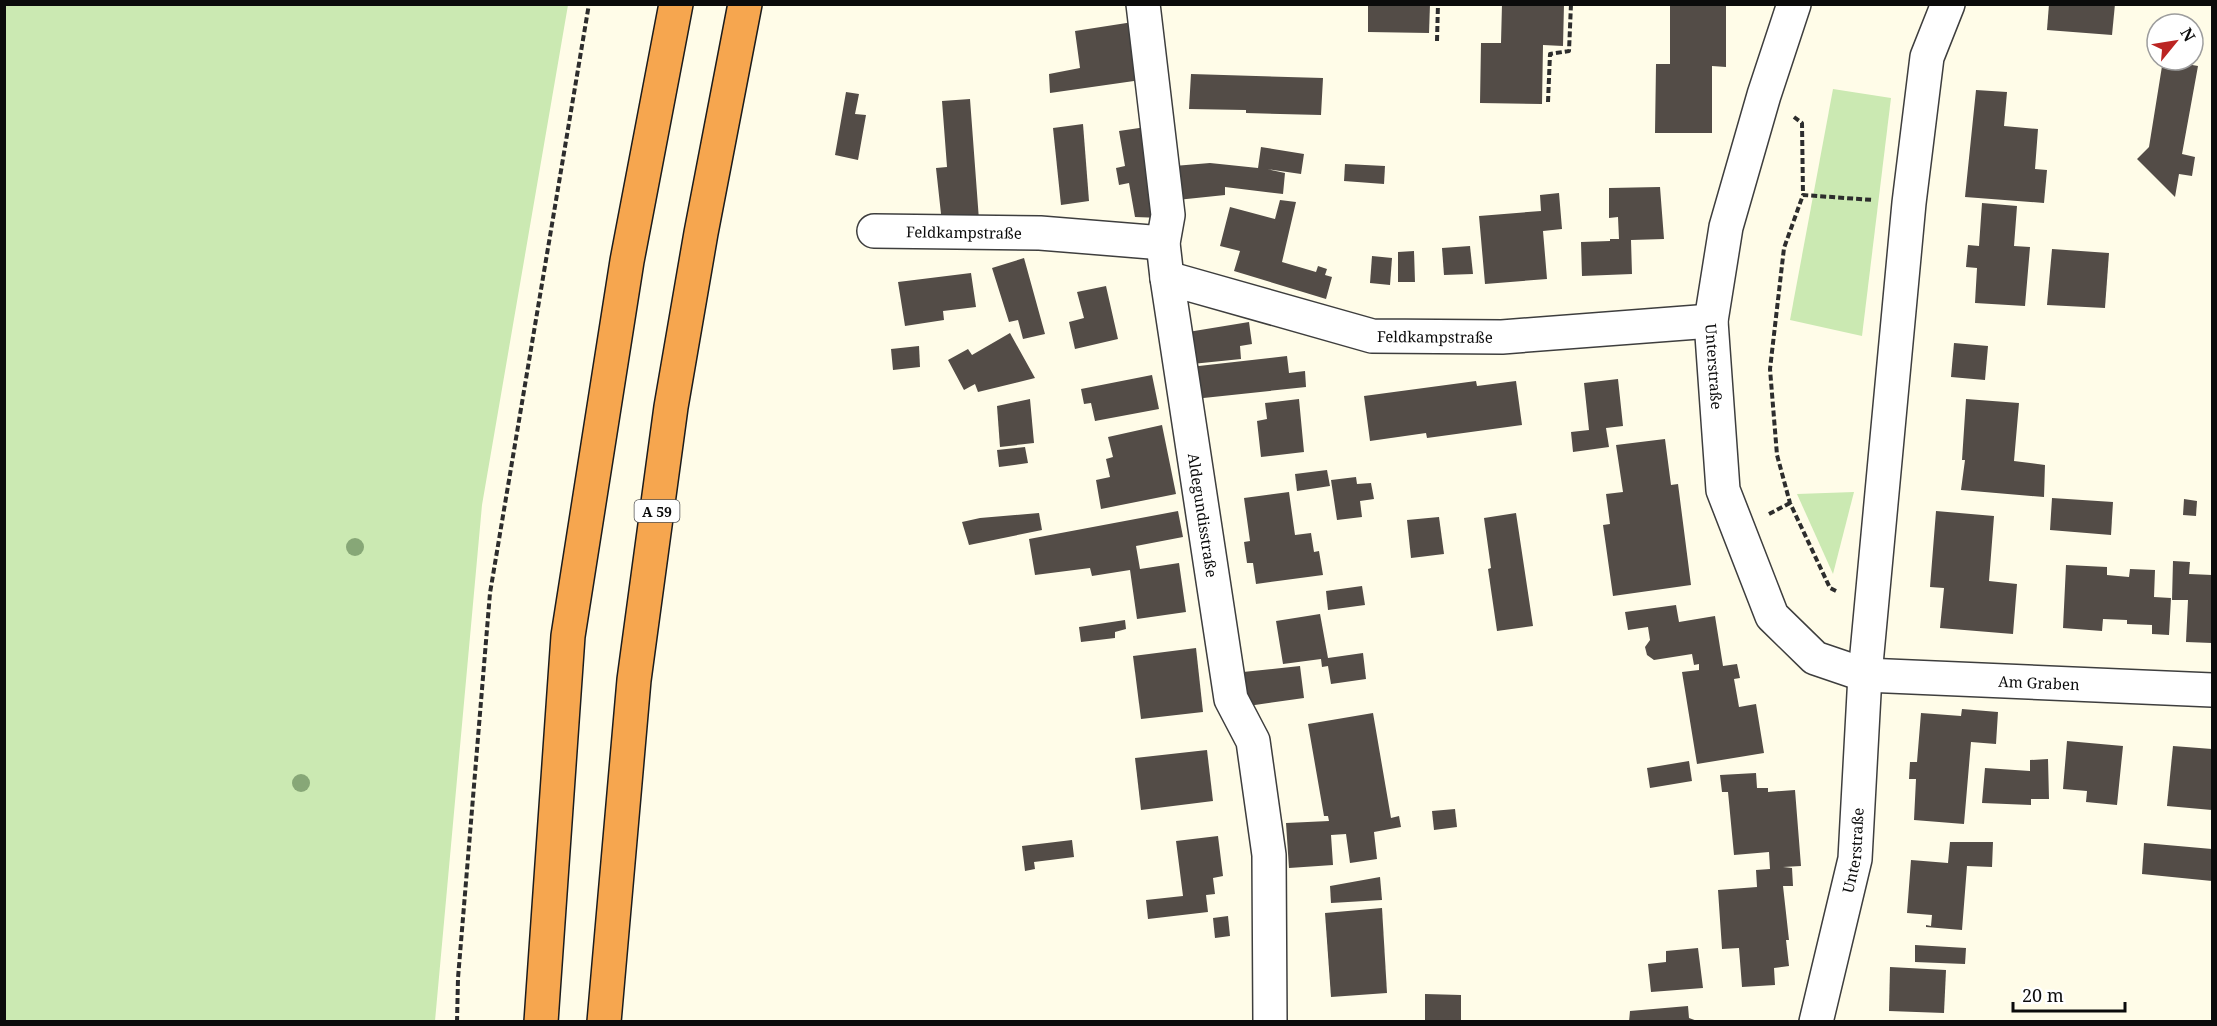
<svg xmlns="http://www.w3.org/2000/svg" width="2217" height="1026" font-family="'Noto Serif',serif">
<rect width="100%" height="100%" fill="#fffce8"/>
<!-- green -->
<g fill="#cbe9b2">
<path d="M5 4 568 5 482 505 435 1021H5Z"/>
<path d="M1833 89 1891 98 1862 336 1790 320Z"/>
<path d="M1854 492 1833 574 1797 494Z"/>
</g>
<!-- building -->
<g fill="#534c47">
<path d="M1368 4H1430L1429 33 1368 32Z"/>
<path d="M1502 4H1564L1563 46 1543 45 1542 104 1480 103 1481 43H1501Z"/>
<path d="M1670 4H1726V67L1712 66V133H1655L1656 64H1670Z"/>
<path d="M2049 4H2115L2112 35 2047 30Z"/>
<path d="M1133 22 1141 80 1050 93 1049 74 1080 68 1075 31Z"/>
<path d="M2163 60 2198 66 2182 154 2195 157 2192 176 2179 174 2175 197 2137 159 2149 147Z"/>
<path d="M1191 74 1323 78 1321 115 1246 113V110L1189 109Z"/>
<path d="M1976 90 2007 92 2004 126 2038 129 2035 169 2047 170 2044 203 1965 197Z"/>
<path d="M846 92 859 94 855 114 866 115 858 160 835 155Z"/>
<path d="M970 99 979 220 942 223 936 168 947 167 942 101Z"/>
<path d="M1083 124 1089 201 1061 205 1053 128Z"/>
<path d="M1146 127 1162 218 1135 217 1129 183 1119 185 1116 168 1125 166 1119 131Z"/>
<path d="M1261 147 1304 154 1301 174 1267 169 1285 173 1283 194 1225 187V195L1177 200 1174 166 1210 163 1258 168Z"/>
<path d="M1345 164 1385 166 1384 184 1344 181Z"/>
<path d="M1660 187 1664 239 1631 240 1632 274 1582 276 1581 242 1610 241V239H1619L1618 217 1609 218V188Z"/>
<path d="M1559 193 1562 229 1543 231 1547 279 1485 284 1479 216 1541 211 1540 195Z"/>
<path d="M1280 200 1296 202 1282 262 1316 272 1318 266 1327 269 1325 275 1332 277 1326 299 1234 271 1240 251 1220 246 1230 207 1275 219Z"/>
<path d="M1982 203 2017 206 2014 246 2030 247 2025 306 1975 303 1977 268 1966 267 1968 245 1979 246Z"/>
<path d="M1470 246 1473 274 1444 275 1442 248Z"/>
<path d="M2052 249 2109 253 2105 308 2047 305Z"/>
<path d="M1414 251 1415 282H1398V252Z"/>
<path d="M1372 256 1392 258 1390 285 1370 283Z"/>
<path d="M1024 258 1045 334 1023 339 1018 320 1009 322 992 268Z"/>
<path d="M971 273 976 307 943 311 944 320 905 326 898 282Z"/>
<path d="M1106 286 1118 339 1075 349 1069 322 1084 318 1077 292Z"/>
<path d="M1249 322 1252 344 1240 346 1241 359 1192 364 1188 332Z"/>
<path d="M1010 333 1035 378 978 392 975 384 964 390 948 360 968 349 972 355Z"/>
<path d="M1954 343 1988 346 1985 380 1951 377Z"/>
<path d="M919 346 920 367 893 370 891 349Z"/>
<path d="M1287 356 1289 373 1305 371 1306 387 1194 399 1190 367Z"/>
<path d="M1152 375 1159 409 1095 421 1091 403 1084 404 1081 389Z"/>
<path d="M1618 379 1623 426 1606 428 1609 447 1573 452 1571 432 1589 430 1584 383Z"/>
<path d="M1476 381 1477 386 1516 381 1522 425 1427 438 1426 433 1370 441 1364 396Z"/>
<path d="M1030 399 1034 443 1000 447 997 406Z"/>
<path d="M1299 399 1304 452 1261 457 1257 421 1267 419 1265 403Z"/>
<path d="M1966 399 2019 403 2014 461 2045 465 2044 497 1961 490 1965 460H1962Z"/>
<path d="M1162 425 1176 494 1101 509 1096 480 1110 477 1106 459 1113 457 1108 437Z"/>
<path d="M1665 439 1671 485 1678 484 1691 585 1613 596 1603 525 1610 524 1606 494 1623 492 1616 445Z"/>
<path d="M1025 447 1028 463 999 467 997 450Z"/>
<path d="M1327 470 1330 486 1297 491 1295 474Z"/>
<path d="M1356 477 1357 484 1371 483 1374 499 1360 501 1362 517 1337 520 1331 480Z"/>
<path d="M1289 492 1295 535 1311 533 1314 552 1319 551 1323 575 1256 584 1253 563H1247L1244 542 1250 541 1244 498Z"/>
<path d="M2052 498 2113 502 2111 535 2050 530Z"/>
<path d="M2184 499 2197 501 2196 516 2183 515Z"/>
<path d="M1178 511 1183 537 1136 546 1140 569 1179 563 1186 612 1137 619 1130 570 1092 576 1090 568 1035 575 1029 539Z"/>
<path d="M1936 511 1994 516 1989 581 2017 584 2013 634 1940 628 1944 588 1930 587Z"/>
<path d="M1039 513 1042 530 969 545 962 522 980 518Z"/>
<path d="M1516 513 1533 626 1497 631 1488 569 1491 568 1484 518Z"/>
<path d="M1439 517 1444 554 1411 558 1407 520Z"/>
<path d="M2173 561 2190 562 2189 574 2212 575V643L2186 642 2188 600H2172Z"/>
<path d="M2066 565 2107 567V575L2129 577 2130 569 2155 570 2154 597 2171 598 2169 635 2152 634V625L2127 624V620L2103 619 2102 631 2063 628Z"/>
<path d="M1362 586 1365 605 1328 610 1326 591Z"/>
<path d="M1676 605 1679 622 1715 616 1723 666 1737 664 1740 678 1734 679 1739 707 1756 704 1764 753 1697 764 1682 672 1699 670V664L1694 665 1692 654 1654 660 1647 655 1645 647 1650 640 1648 627 1628 630 1625 612Z"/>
<path d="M1320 614 1328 658 1363 653 1366 679 1331 684 1328 666 1322 667 1321 659 1283 664 1276 621Z"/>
<path d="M1125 620 1126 629 1115 632V638L1081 642 1079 627Z"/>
<path d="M1196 648 1203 712 1141 719 1133 656Z"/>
<path d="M1300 666 1304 698 1248 706 1243 672Z"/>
<path d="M1962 709 1998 712 1996 744 1971 742 1964 824 1914 820 1916 779H1909L1910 762H1917L1921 713 1961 716Z"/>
<path d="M1373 713 1391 818 1399 816 1401 827 1374 832 1377 859 1350 863 1346 834 1331 835 1333 865 1289 868 1286 823 1329 821 1328 816H1324L1308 724Z"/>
<path d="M2067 741 2123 746 2117 805 2086 802 2087 791 2063 789Z"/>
<path d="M2173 746 2212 749V810L2167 806Z"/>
<path d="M1207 750 1213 801 1141 810 1135 758Z"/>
<path d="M2048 759 2049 799H2031V805L1982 803 1985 768 2030 771V760Z"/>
<path d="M1689 761 1692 781 1650 788 1647 768Z"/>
<path d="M1756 773 1757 788H1768V792L1795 790 1801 866 1783 867 1792 868 1793 886H1783L1789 940H1786L1789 966 1774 968 1775 985 1742 987 1739 948 1722 949 1718 890 1757 887 1756 870 1770 869 1769 852 1734 855 1728 792H1722L1720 775Z"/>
<path d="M1455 809 1457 827 1434 830 1432 811Z"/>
<path d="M1218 836 1223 876 1213 878 1215 894 1206 895 1208 912 1148 919 1146 900 1183 896 1176 841Z"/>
<path d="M1072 840 1074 857 1034 862 1035 869 1025 871 1022 846Z"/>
<path d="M1950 842H1993L1992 867 1967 866 1962 930 1926 927V925L1931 926 1932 915 1907 913 1911 860 1948 863Z"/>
<path d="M2144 843 2212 849V881L2142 874Z"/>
<path d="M1380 877 1382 900 1331 903 1330 886Z"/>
<path d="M1382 908 1387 993 1331 997 1325 913Z"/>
<path d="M1228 916 1230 936 1215 938 1213 918Z"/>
<path d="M1915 945 1966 948 1965 964 1915 962Z"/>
<path d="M1698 948 1703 988 1651 992 1648 964 1666 962V951Z"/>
<path d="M1890 967 1946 970 1944 1013 1889 1011Z"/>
<path d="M1425 994 1461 995V1022H1425Z"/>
<path d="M1688 1006 1689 1018 1700 1022H1629L1630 1011Z"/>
</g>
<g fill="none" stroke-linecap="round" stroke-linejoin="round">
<defs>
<g id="minor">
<path id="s1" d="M1143 4 1168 215 1163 243 1167 278 1231 699 1253 741 1269 855 1270 1022"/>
<path id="s2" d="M1794 4 1764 95 1726 227 1711 321 1723 490 1772 616 1815 658 1865 675 2212 690"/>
<path id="s3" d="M874 231 1040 233 1163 243"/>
<path id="s4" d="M1167 278 1372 336 1502 337 1711 321"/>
<path id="s5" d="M1816 1022 1855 859 1865 675 1909 203 1927 57 1948 4"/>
</g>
<g id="highway">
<path d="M541 1022 568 636 627 261 676 4"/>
<path d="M604 1022 634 680 671 407 701 233 745 4"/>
</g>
</defs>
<!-- minor casing -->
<use href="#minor" stroke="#3e3e3e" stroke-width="36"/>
<!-- highway casing -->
<use href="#highway" stroke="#1c1c1c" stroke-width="36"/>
<!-- path -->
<g stroke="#2d2d2d" stroke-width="4" stroke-dasharray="6 3" stroke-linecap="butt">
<path d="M1437 41 1438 4"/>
<path d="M1548 102 1550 54 1569 51 1571 4"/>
<path d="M1794 117 1802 123 1803 195"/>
<path d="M1769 514 1790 503"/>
<path d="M1836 591 1830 588 1790 503 1777 455 1770 369 1784 248 1803 195 1873 200"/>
<path d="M457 1022 458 978 490 593 589 4"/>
</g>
<!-- minor -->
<use href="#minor" stroke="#fff" stroke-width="33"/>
<!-- highway -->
<use href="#highway" stroke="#f6a64f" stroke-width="33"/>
</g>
<!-- trees -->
<g fill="#87a777">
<circle cx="355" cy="547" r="9"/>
<circle cx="301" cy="783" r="9"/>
</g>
<g text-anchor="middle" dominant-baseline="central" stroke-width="6" stroke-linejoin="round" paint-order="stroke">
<!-- shield labels -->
<rect fill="#fff" stroke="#545454" stroke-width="1.5" x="634.5" y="500" width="45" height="22" rx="4.5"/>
<g font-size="14" font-weight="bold" fill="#0b0b0b">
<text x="657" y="511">A 59</text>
</g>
<!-- street labels -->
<g font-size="15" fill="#0b0b0b" stroke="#fff">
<text stroke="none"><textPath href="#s3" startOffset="90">Feldkampstraße</textPath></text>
<text stroke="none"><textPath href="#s4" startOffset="276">Feldkampstraße</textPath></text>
<text stroke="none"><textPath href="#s2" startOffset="374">Unterstraße</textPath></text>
<text stroke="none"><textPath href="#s1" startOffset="516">Aldegundisstraße</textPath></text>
<text stroke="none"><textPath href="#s2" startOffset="920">Am Graben</textPath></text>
<text stroke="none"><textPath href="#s5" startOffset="176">Unterstraße</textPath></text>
</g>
</g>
<!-- border -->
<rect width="2217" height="1026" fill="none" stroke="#0b0b0b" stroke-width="12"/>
<!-- north arrow -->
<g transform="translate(2175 42) rotate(60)"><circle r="28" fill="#ffffff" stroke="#9d9d9d" stroke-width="1.5"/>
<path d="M0-4.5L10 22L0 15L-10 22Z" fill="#bb2422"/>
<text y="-9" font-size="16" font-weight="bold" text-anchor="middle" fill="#0b0b0b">N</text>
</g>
<!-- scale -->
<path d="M2013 1002v9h112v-9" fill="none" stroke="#0b0b0b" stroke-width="3"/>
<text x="2022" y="1002" font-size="18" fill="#0b0b0b" stroke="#ffffff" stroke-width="4.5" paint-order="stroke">20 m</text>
</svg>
